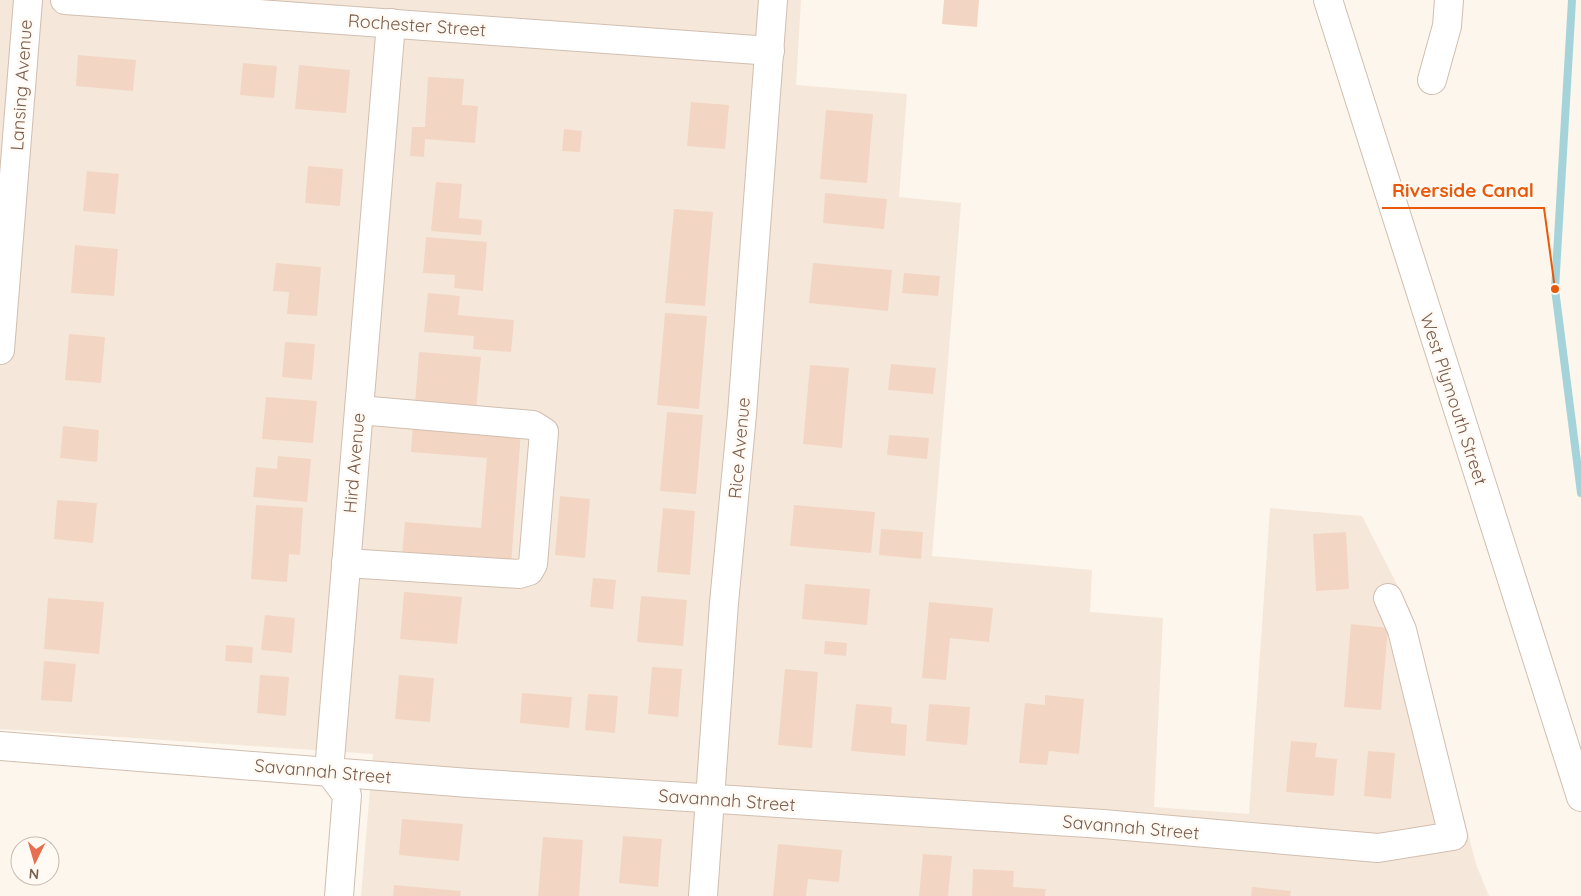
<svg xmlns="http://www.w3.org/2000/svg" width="1581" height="896" font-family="Quicksand,sans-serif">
<rect width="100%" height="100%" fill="#fdf6ec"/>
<!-- residential -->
<path fill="#f5e8da" d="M0 0H801L796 85 907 94 899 197 961 203 932 556 1092 570 1090 612 1163 618 1154 807 1249 814 1270 508 1362 516 1410 610 1476 864 1489 896H361L373 754 0 729Z"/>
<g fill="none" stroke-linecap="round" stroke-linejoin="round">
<!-- stream -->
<path stroke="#a5d3da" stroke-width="8" d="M1572 0 1555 289 1581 493"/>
</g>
<!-- building -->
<g fill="#f3d5c3">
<path d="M944 0H979L977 27 942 24Z"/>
<path d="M78 55 136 60 133 91 76 86Z"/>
<path d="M243 63 277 66 274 98 240 95Z"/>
<path d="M299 65 350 70 346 113 295 109Z"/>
<path d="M428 77 464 79 462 105 478 106 475 143 425 139 424 157 410 156 412 127H425Z"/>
<path d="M691 102 729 105 725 149 687 146Z"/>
<path d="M826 110 873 114 867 183 820 179Z"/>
<path d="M564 129 582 131 580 152 562 151Z"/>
<path d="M308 166 343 169 340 206 305 203Z"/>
<path d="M87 171 119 174 115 214 83 211Z"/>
<path d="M436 182 462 184 459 218 482 220 481 235 431 231Z"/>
<path d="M825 193 887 199 884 229 823 223Z"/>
<path d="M674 209 713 212 705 306 665 303Z"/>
<path d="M426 237 487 242 483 291 454 288 455 275 423 273Z"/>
<path d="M75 245 118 249 114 296 71 293Z"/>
<path d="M276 263 321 267 317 316 287 314 289 292 273 291Z"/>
<path d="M813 263 892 270 888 311 809 303Z"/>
<path d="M904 273 940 276 938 296 902 293Z"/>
<path d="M428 293 460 296 458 315 514 320 511 352 473 349 474 336 424 332Z"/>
<path d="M665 313 707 316 699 409 657 405Z"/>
<path d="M69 334 105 337 101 383 65 380Z"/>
<path d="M285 342 315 344 312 380 282 377Z"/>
<path d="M419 352 481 357 476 410 415 404Z"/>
<path d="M891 364 936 368 933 394 888 390Z"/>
<path d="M810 365 849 368 842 448 803 444Z"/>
<path d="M266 397 317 401 313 443 262 439Z"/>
<path d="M667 412 703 415 696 494 660 491Z"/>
<path d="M413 423 521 431 511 565 402 556 405 522 481 528 487 458 411 452Z"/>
<path d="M63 426 99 430 97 462 60 458Z"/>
<path d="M889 435 929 438 927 459 887 455Z"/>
<path d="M278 456 311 459 307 502 253 497 256 467 277 469Z"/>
<path d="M560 496 590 499 585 558 555 555Z"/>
<path d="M57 500 97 503 93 543 54 539Z"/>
<path d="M256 505 303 508 300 555 289 554 287 582 251 579Z"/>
<path d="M794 505 875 512 871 553 790 546Z"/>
<path d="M663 508 695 511 690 575 657 572Z"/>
<path d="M881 529 923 532 921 559 879 555Z"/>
<path d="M1346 532 1349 589 1316 591 1313 534Z"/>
<path d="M593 578 616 580 613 609 590 607Z"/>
<path d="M805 584 870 589 867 625 802 619Z"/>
<path d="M404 592 462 597 457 644 400 639Z"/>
<path d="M641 596 687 600 683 646 637 642Z"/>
<path d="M48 598 104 602 99 654 44 649Z"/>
<path d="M929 602 993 608 989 642 950 638 946 680 922 678Z"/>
<path d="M265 615 295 618 292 653 261 650Z"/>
<path d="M1351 624 1388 628 1381 710 1344 707Z"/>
<path d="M825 641 847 643 846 656 824 654Z"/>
<path d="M226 645 253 647 252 663 225 661Z"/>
<path d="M44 661 76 664 72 702 41 700Z"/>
<path d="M652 667 682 669 678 717 648 714Z"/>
<path d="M785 669 818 672 812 748 778 745Z"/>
<path d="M260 675 289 677 286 716 257 713Z"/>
<path d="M399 675 434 678 430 722 395 719Z"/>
<path d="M522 693 572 697 569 728 520 723Z"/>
<path d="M588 694 618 696 615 733 585 730Z"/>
<path d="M1045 695 1084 699 1079 754 1049 751 1047 765 1019 763 1025 703 1045 705Z"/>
<path d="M856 704 892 707 891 723 907 725 905 756 851 751Z"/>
<path d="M929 704 970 707 967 745 926 741Z"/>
<path d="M1291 741 1317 743 1315 757 1337 759 1334 796 1286 792Z"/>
<path d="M1368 751 1395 753 1391 799 1364 796Z"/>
<path d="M402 819 463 824 459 861 399 855Z"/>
<path d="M623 836 662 839 658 887 619 883Z"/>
<path d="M543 837 583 840 579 896H538Z"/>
<path d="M778 844 842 850 839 882 808 879 806 896H773Z"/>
<path d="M923 854 952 856 948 896H919Z"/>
<path d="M973 869 1014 871 1013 887 1046 889 1045 896H972Z"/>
<path d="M394 885 461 891 460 896H393Z"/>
<path d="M1252 887 1291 891 1290 896H1251Z"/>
</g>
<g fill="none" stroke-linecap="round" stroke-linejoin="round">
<defs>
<g id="minor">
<path d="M65 0 770 51"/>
<path d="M1328 0 1581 797"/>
<path d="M1432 80 1447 26 1449 0"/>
<path d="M0 350 28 0"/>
<path d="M346 563 519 574 529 571 533 564 544 432 533 425 359 410"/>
<path d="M0 746 469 783 1103 824 1378 848 1453 836 1402 630 1388 598"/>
<path d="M339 896 347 795 329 771 391 23"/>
<path d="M703 896 724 603 742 414 773 0"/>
</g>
</defs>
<!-- minor casing -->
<use href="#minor" stroke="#d1beb0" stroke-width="30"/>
<!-- minor -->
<use href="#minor" stroke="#fff" stroke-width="28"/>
</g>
<g text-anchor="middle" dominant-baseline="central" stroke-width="5" stroke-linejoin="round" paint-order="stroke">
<!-- street labels -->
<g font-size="18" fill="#7a5c4d" stroke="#fffaf3">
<text transform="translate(417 25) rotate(4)">Rochester Street</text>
<text transform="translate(21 85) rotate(-86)">Lansing Avenue</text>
<text transform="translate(1454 399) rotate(72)">West Plymouth Street</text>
<text transform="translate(739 448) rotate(-85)">Rice Avenue</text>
<text transform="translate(354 463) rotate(-85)">Hird Avenue</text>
<text transform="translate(323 771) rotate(5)">Savannah Street</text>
<text transform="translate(727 800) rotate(4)">Savannah Street</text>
<text transform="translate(1131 827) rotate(5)">Savannah Street</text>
</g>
</g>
<!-- callouts -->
<path fill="none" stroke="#e8590c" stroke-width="2" d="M1555 289L1544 208H1382"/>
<circle fill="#e8590c" stroke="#fffaf3" stroke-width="2" cx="1555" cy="289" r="5"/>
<g font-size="19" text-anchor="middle" font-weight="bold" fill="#e8590c" stroke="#fffaf3" stroke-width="5" stroke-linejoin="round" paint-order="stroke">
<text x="1463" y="197">Riverside Canal</text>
</g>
<!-- north arrow -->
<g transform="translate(35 861) rotate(185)"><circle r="24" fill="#fffaf3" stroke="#cabbb1"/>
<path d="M0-4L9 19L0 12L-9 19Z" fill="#e76f51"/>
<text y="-8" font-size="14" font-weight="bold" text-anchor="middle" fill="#7a5c4d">N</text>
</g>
</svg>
